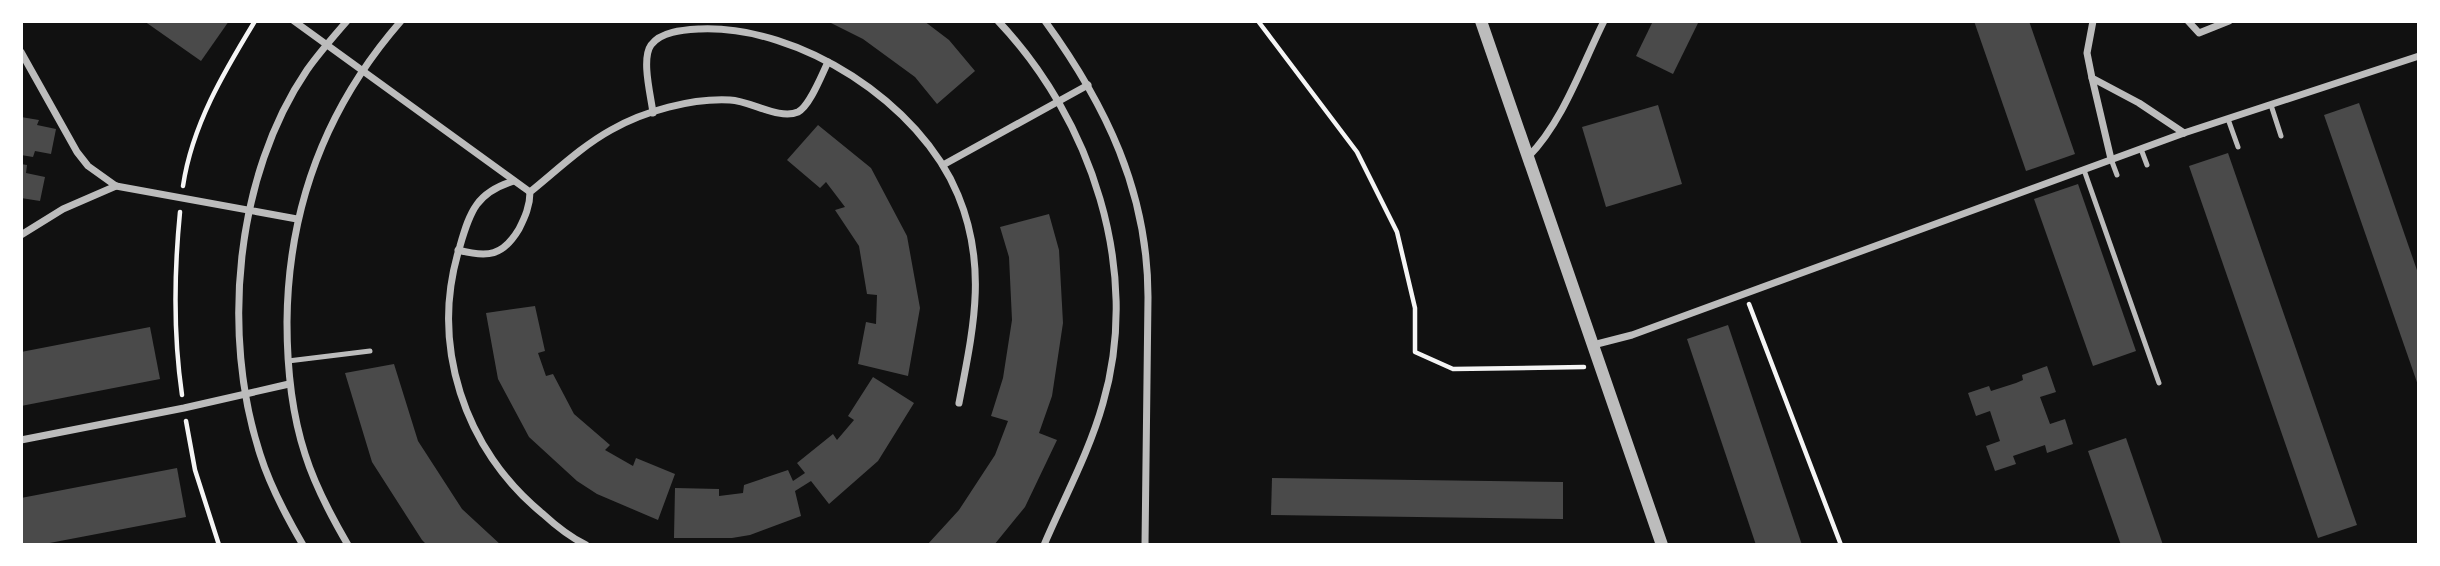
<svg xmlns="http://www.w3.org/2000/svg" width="2440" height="566" font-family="Cabin,sans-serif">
<rect width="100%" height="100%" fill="#111"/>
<!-- building -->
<g fill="#4a4a4a">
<path d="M144 21H229L201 61Z"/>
<path d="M827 21H924L949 40 975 71 937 104 915 77 863 39Z"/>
<path d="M1653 21H1699L1673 74 1636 56Z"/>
<path d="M1974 21H2029L2075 154 2026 171Z"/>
<path d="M2359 103 2419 276V388L2324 115Z"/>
<path d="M1658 105 1682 184 1606 207 1582 127Z"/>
<path d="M21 117 39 120 37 125 56 129 51 154 35 151 33 157 21 155Z"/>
<path d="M818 125 871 168 907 236 920 308 908 376 858 364 866 322 876 324 877 295 867 294 859 246 835 210 845 207 826 182 820 188 787 160Z"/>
<path d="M2228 153 2357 525 2318 538 2189 166Z"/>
<path d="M21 164 27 165 26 173 45 177 40 201 21 198Z"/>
<path d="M2078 184 2136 351 2093 366 2034 199Z"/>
<path d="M1049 214 1059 250 1063 323 1052 396 1039 433 1057 440 1025 507 994 545H927L959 510 995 455 1008 421 991 416 1003 378 1012 320 1009 257 1000 227Z"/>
<path d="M535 306 545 351 538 353 546 376 553 374 574 414 610 445 605 450 633 466 636 458 675 474 658 520 597 494 577 481 529 437 498 379 486 313Z"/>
<path d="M1728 325 1802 545H1756L1687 339Z"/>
<path d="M150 327 160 379 21 406V352Z"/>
<path d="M394 364 418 441 462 509 501 545H427L422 540 372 462 345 373Z"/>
<path d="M2047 366 2056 392 2040 397 2050 424 2065 419 2073 444 2047 453 2045 445 2013 456 2016 464 1995 471 1986 446 2000 441 1990 411 1976 416 1968 393 1989 386 1991 391 2016 383 2023 380 2022 375Z"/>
<path d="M873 377 914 403 878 461 829 504 811 481 795 491 801 516 750 535 732 538H674L675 488 719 489V496L743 493 744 485 788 470 793 481 805 473 797 463 833 434 837 440 854 420 848 416Z"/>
<path d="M2126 438 2163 545H2121L2088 451Z"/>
<path d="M177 468 186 517 39 545H21V498Z"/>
<path d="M1272 478 1563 482V519L1271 515Z"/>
</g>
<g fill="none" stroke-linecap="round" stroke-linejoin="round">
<!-- path -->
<g stroke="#f5f5f5" stroke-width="4.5">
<path d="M1258 21 1357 152 1397 232 1415 308V352L1453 369 1584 367"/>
<path d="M183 186C192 125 224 72 255 21"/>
<path d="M180 212C174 273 173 333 182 395"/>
<path d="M1749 304 1841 545"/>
<path d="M186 421 195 470 219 545"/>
</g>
<!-- service -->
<g stroke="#bcbcbc" stroke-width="5">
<path d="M2271 105 2281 136"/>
<path d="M2228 119 2238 147"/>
<path d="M2141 149 2147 165"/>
<path d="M2111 159 2117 175"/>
<path d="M2084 170 2159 383"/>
<path d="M288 361 370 351"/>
</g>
<!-- minor -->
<g stroke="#bcbcbc" stroke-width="7">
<path d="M294 21 530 192"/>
<path d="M998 21C1091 119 1142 270 1103 403 1089 453 1064 498 1044 545"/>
<path d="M1045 21C1106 105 1148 192 1148 297L1145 545"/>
<path d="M2093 21 2087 53 2092 78 2139 103 2184 133"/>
<path d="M2188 21 2199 33 2229 21"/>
<path d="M21 52 77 152 88 166 116 186 297 219"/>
<path d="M2092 78 2111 159"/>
<path d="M653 113C651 96 641 59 651 45 661 31 684 30 700 29 800 25 920 103 958 195 988 267 973 330 959 403"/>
<path d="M1528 157C1563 122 1582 65 1604 21"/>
<path d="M943 165 1088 85"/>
<path d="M514 181C477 192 470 211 460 246 429 344 464 450 543 514 556 526 570 537 586 545"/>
<path d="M21 235 63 209 116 186"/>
<path d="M458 250C488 258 503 256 519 229 525 217 530 206 530 192 556 171 582 146 611 130 644 111 692 98 730 100 751 101 779 120 798 112 810 106 822 74 828 62"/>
<path d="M1593 345 1632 335 2184 133 2419 56"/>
<path d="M21 440 184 408 289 384"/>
<path d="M303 545C286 516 270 486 260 454 221 334 235 176 307 70 319 53 333 37 347 21"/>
<path d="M348 545C331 516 315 486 305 454 291 411 287 367 287 322 288 207 325 108 401 21"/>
</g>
<!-- tertiary -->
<path stroke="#bcbcbc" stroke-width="12" d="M1481 21 1662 545"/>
</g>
<!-- border -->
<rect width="2440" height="566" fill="none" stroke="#ffffff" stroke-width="46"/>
</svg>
